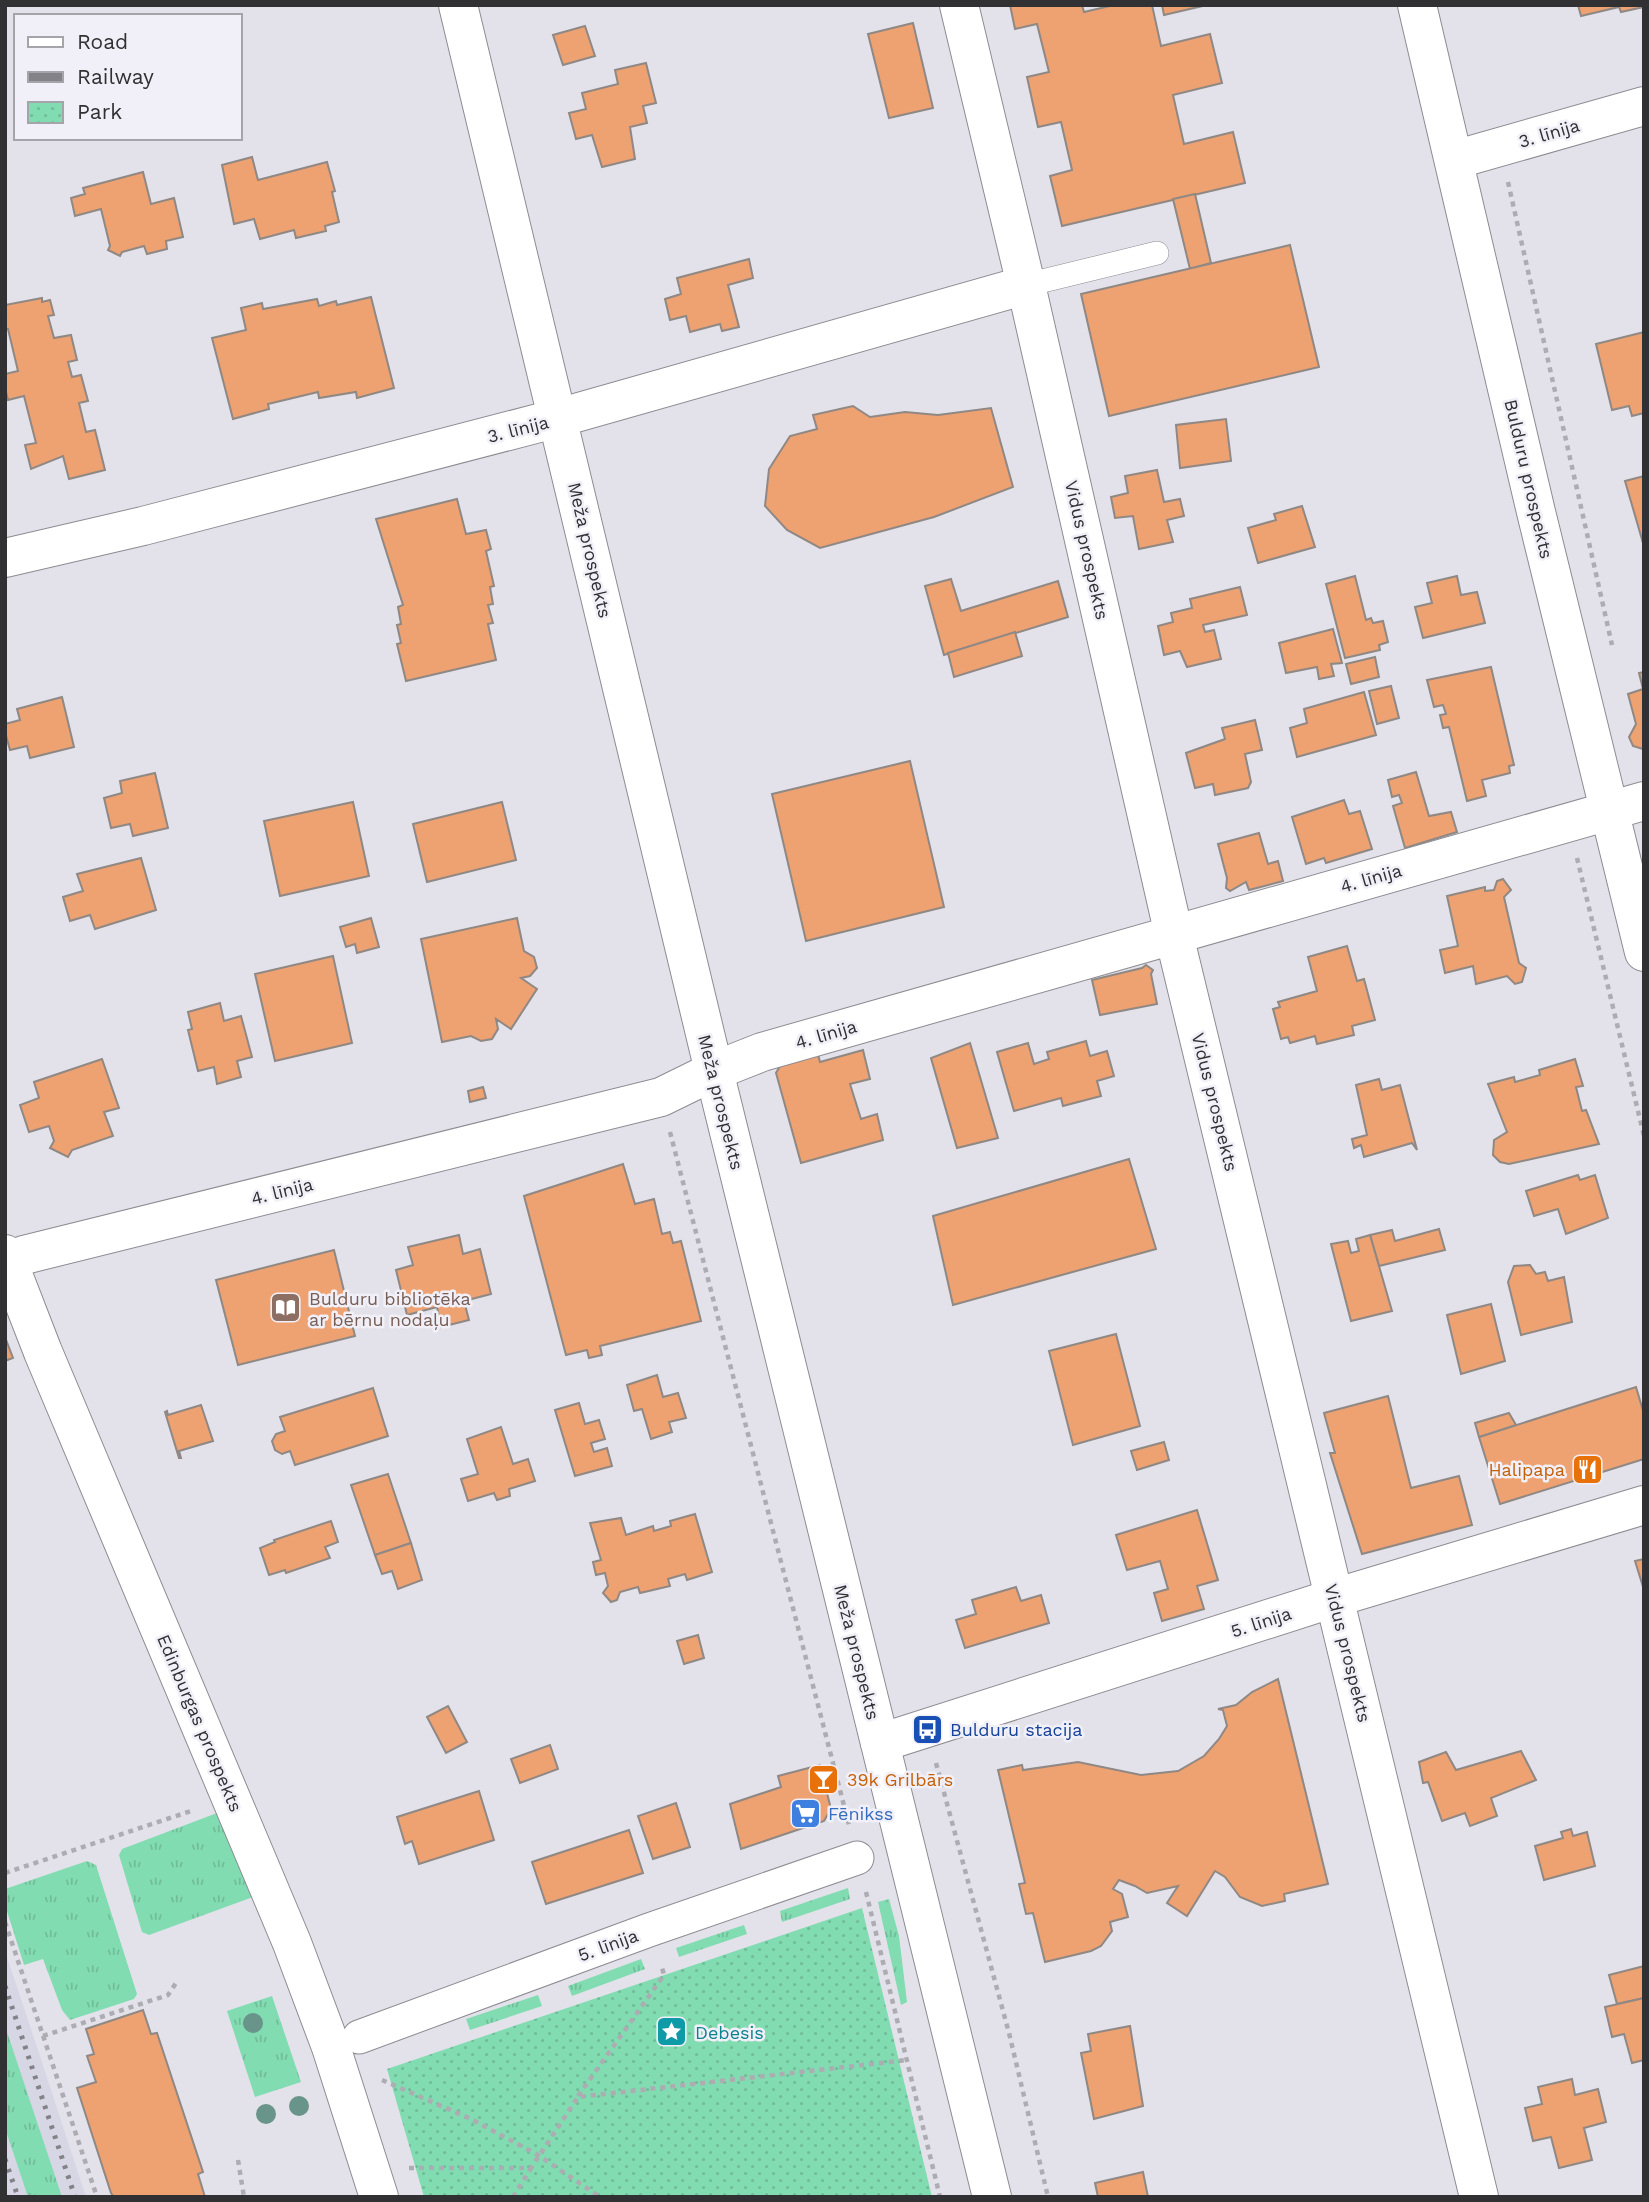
<svg xmlns="http://www.w3.org/2000/svg" width="1649" height="2202" font-family="'Work Sans',sans-serif">
<defs>
<pattern id="grass-tufts" width="24" height="20" patternUnits="userSpaceOnUse" patternTransform="scale(1.75)"><rect width="24" height="20" fill="#82dcb1"/><path d="M3 7l-1-3M5 7V3M7 7l1-3M15 17l-1-3M17 17v-4M19 17l1-3" fill="none" stroke="#71bd99"/></pattern>
<pattern id="park-dots" width="8" height="8" patternUnits="userSpaceOnUse" patternTransform="scale(1.75)"><rect width="8" height="8" fill="#82dcb1"/><path d="M2 2h.1M6 6h.1" fill="none" stroke="#71bd99" stroke-width="1.8" stroke-linecap="round"/></pattern>
</defs>
<rect width="100%" height="100%" fill="#e3e2ea"/>
<!-- built -->
<path fill="#d7d6e5" d="M5 1951 36 2044 86 2197H5Z"/>
<!-- grass -->
<g fill="url(#grass-tufts)">
<path d="M217 1813 253 1897 149 1935 142 1932 119 1855 122 1849Z"/>
<path d="M87 1861 96 1865 137 1994 134 1999 70 2020 62 2010 43 1959 24 1965 5 1905V1889Z"/>
<path d="M848 1888 850 1899 782 1922 780 1911Z"/>
<path d="M889 1899 899 1936 907 2002 901 2005 878 1902Z"/>
<path d="M744 1925 747 1934 679 1957 676 1948Z"/>
<path d="M641 1959 645 1969 572 1996 568 1986Z"/>
<path d="M538 1995 542 2006 470 2030 466 2019Z"/>
<path d="M272 1996 301 2082 255 2097 227 2011Z"/>
<path d="M5 2026 62 2197H28L5 2128Z"/>
</g>
<!-- park -->
<path fill="url(#park-dots)" d="M862 1908 932 2197H424L387 2069Z"/>
<!-- building -->
<g fill="#eea171" stroke="#8f8884" stroke-width="2">
<path d="M1010 5H1082L1084 12 1114 5H1152L1161 46 1210 34 1222 83 1173 95 1184 144 1233 132 1245 183 1062 226 1050 176 1072 170 1061 122 1038 127 1027 77 1049 72 1037 24 1015 29Z"/>
<path d="M1162 5H1207L1164 15Z"/>
<path d="M1578 5H1644V7L1621 12 1619 7 1581 16Z"/>
<path d="M913 23 933 108 889 118 868 34Z"/>
<path d="M585 26 595 56 563 65 553 35Z"/>
<path d="M646 63 656 103 643 106 647 123 630 127 635 159 602 167 592 135 576 139 569 113 586 109 582 93 618 84 615 70Z"/>
<path d="M252 157 258 180 327 162 335 191 332 192 339 222 325 226 326 231 296 238 294 230 260 239 254 219 234 224 222 165Z"/>
<path d="M143 172 151 204 174 198 183 237 166 241 167 249 147 254 144 246 122 252 120 256 108 250 110 246 101 209 75 216 71 198 85 194 83 188Z"/>
<path d="M1195 194 1211 263 1190 269 1173 199Z"/>
<path d="M1290 245 1319 367 1109 416 1081 294Z"/>
<path d="M749 259 753 278 728 285 739 327 722 331 720 324 690 332 686 316 670 320 665 299 681 294 677 278Z"/>
<path d="M371 297 394 388 357 398 356 392 319 398 318 392 268 404 269 409 233 419 212 338 246 330 241 308 262 303 263 309 317 299 319 306 336 301 337 305Z"/>
<path d="M42 298V302L50 300 54 315 48 316 54 338 71 335 77 360 68 362 72 377 81 375 88 401 79 403 86 432 95 430 105 470 69 479 63 456 31 469 25 445 36 443 24 396 8 400 5 388V374L18 371 8 329H5V305Z"/>
<path d="M1644 332V413L1632 416 1629 406 1612 410 1596 344Z"/>
<path d="M853 406 870 417 905 412 938 415 991 408 1013 487 934 517 820 548 787 530 765 506 769 469 790 436 817 429 813 415Z"/>
<path d="M1226 419 1231 461 1180 468 1176 425Z"/>
<path d="M1157 470 1164 502 1180 499 1184 516 1167 520 1173 542 1139 549 1133 516 1115 518 1111 497 1128 493 1125 476Z"/>
<path d="M1644 476V543H1643L1625 481Z"/>
<path d="M457 499 466 534 486 530 491 549 486 551 494 586 490 587 493 604 488 605 493 623 488 624 496 660 406 681 397 644 401 643 397 625 401 624 398 607 403 605 376 519Z"/>
<path d="M1302 506 1315 547 1258 563 1248 528 1276 520 1274 514Z"/>
<path d="M1355 576 1366 620 1371 618 1373 623 1383 621 1388 642 1379 645 1380 650 1345 658 1326 584Z"/>
<path d="M1457 576 1461 595 1477 592 1485 623 1423 638 1415 607 1432 603 1427 583Z"/>
<path d="M951 579 961 611 1058 581 1068 617 944 655 925 586Z"/>
<path d="M1240 587 1247 615 1203 625 1205 632 1214 630 1221 659 1187 667 1180 651 1164 655 1158 626 1173 622 1171 613 1192 608 1190 599Z"/>
<path d="M1333 629 1342 663 1331 664 1334 676 1319 679 1317 667 1286 673 1279 643Z"/>
<path d="M1015 632 1022 656 954 677 948 653Z"/>
<path d="M1375 657 1379 677 1351 684 1346 664Z"/>
<path d="M1491 667 1514 765 1509 766 1510 773 1482 780 1486 796 1467 801 1449 727 1443 728 1440 715 1446 714 1443 705 1434 707 1427 680Z"/>
<path d="M1644 672V753L1643 749 1633 746 1629 737 1636 724 1628 694 1643 689 1639 673Z"/>
<path d="M1391 686 1399 718 1377 724 1369 691Z"/>
<path d="M1364 692 1376 735 1297 757 1290 728 1307 723 1304 709Z"/>
<path d="M62 697 74 747 30 758 27 746 10 750 5 732V724L20 720 17 709Z"/>
<path d="M1255 720 1262 750 1245 754 1251 782 1248 788 1215 795 1213 784 1195 788 1186 753 1225 739 1222 728Z"/>
<path d="M910 761 944 907 806 941 772 794Z"/>
<path d="M1416 772 1429 816 1451 812 1457 832 1405 848 1393 806 1402 803 1399 795 1392 797 1388 780Z"/>
<path d="M155 773 168 828 133 836 130 824 111 828 104 798 122 793 120 781Z"/>
<path d="M1344 800 1349 814 1360 811 1372 849 1326 863 1324 858 1306 864 1292 817Z"/>
<path d="M353 802 369 876 280 896 264 821Z"/>
<path d="M502 802 516 860 427 882 413 824Z"/>
<path d="M1259 833 1268 864 1278 861 1283 881 1249 890 1246 882 1230 891 1226 888 1227 878 1218 844Z"/>
<path d="M141 858 156 910 95 929 90 915 70 921 63 897 83 891 77 874Z"/>
<path d="M1503 879 1511 890 1504 897 1519 963 1526 968 1522 982 1515 984 1507 976 1476 984 1473 966 1445 973 1440 950 1458 946 1447 896 1485 887V891L1494 890 1497 881Z"/>
<path d="M371 918 379 947 357 953 355 944 346 947 340 927Z"/>
<path d="M517 918 524 951 534 957 537 968 530 976 521 978 537 989 511 1029 496 1019 498 1029 492 1039 481 1041 471 1036 442 1042 421 939Z"/>
<path d="M1347 946 1357 981 1364 979 1375 1020 1352 1026 1354 1035 1317 1044 1315 1036 1290 1043 1288 1037 1281 1039 1273 1009 1280 1007 1278 1002 1317 991 1308 957Z"/>
<path d="M333 956 352 1043 275 1061 255 974Z"/>
<path d="M1146 965 1153 970 1151 974 1157 1004 1100 1015 1092 980 1142 968Z"/>
<path d="M220 1003 224 1021 241 1016 252 1057 237 1061 241 1077 217 1084 214 1067 198 1071 188 1030 192 1029 188 1012Z"/>
<path d="M1086 1041 1090 1056 1107 1051 1114 1076 1097 1081 1101 1096 1063 1106 1061 1098 1014 1111 997 1052 1028 1043 1034 1064 1049 1059 1047 1052Z"/>
<path d="M970 1043 998 1138 957 1148 931 1058Z"/>
<path d="M863 1050 870 1079 850 1084 861 1119 877 1114 883 1140 801 1163 776 1073 781 1064 818 1054 820 1062Z"/>
<path d="M102 1059 119 1108 104 1112 113 1136 72 1150 68 1157 50 1148 54 1141 49 1126 29 1132 20 1105 39 1098 34 1082Z"/>
<path d="M1575 1059 1583 1086 1576 1087 1582 1111 1586 1110 1599 1144 1509 1164 1500 1162 1493 1155 1494 1140 1507 1132 1488 1084 1514 1077 1515 1082 1540 1075 1539 1070Z"/>
<path d="M1379 1079 1382 1090 1400 1085 1417 1150 1412 1143 1364 1157 1361 1145 1354 1148 1352 1139 1367 1135 1356 1085Z"/>
<path d="M483 1087 486 1098 470 1102 468 1091Z"/>
<path d="M1129 1159 1156 1249 953 1305 933 1216Z"/>
<path d="M623 1164 635 1204 654 1199 662 1234 670 1232 673 1243 681 1241 701 1321 600 1346 602 1355 589 1358 587 1350 566 1355 524 1196Z"/>
<path d="M1578 1175 1580 1180 1595 1175 1608 1218 1566 1234 1558 1209 1534 1216 1526 1191Z"/>
<path d="M1439 1229 1445 1250 1379 1266 1370 1235 1392 1230 1395 1241Z"/>
<path d="M459 1235 463 1254 480 1249 491 1294 464 1301 469 1320 441 1327 437 1307 407 1315 396 1270 413 1265 408 1247Z"/>
<path d="M1370 1235 1392 1311 1351 1321 1331 1244 1348 1241 1351 1253 1359 1251 1356 1239Z"/>
<path d="M334 1250 355 1336 238 1365 216 1280Z"/>
<path d="M1530 1265 1536 1274 1545 1272 1548 1281 1564 1277 1572 1322 1521 1335 1508 1282 1514 1266Z"/>
<path d="M1491 1304 1505 1361 1461 1374 1447 1315Z"/>
<path d="M1116 1334 1140 1426 1073 1445 1049 1351Z"/>
<path d="M5 1337 13 1358 5 1361Z"/>
<path d="M657 1375 663 1397 678 1393 686 1418 669 1422 672 1432 651 1439 642 1409 634 1411 627 1385Z"/>
<path d="M1636 1387 1644 1414V1459L1500 1504 1479 1437Z"/>
<path d="M373 1388 388 1436 295 1465 290 1451 282 1454 275 1450 272 1441 276 1434 285 1431 280 1417Z"/>
<path d="M1388 1396 1411 1488 1459 1476 1472 1525 1362 1554 1330 1453H1335L1324 1413Z"/>
<path d="M579 1403 585 1424 599 1420 605 1439 591 1443 594 1452 607 1448 612 1466 575 1476 555 1410Z"/>
<path d="M201 1405 213 1441 179 1451 181 1458H179L165 1412 167 1411 168 1415Z"/>
<path d="M1509 1413 1516 1425 1479 1437 1475 1423Z"/>
<path d="M501 1427 513 1464 528 1459 535 1481 509 1489 510 1496 497 1500 494 1493 468 1501 461 1479 478 1474 467 1439Z"/>
<path d="M1164 1442 1169 1460 1137 1470 1131 1451Z"/>
<path d="M388 1474 411 1543 375 1555 351 1485Z"/>
<path d="M1197 1510 1218 1580 1197 1586 1204 1609 1162 1621 1154 1593 1168 1589 1160 1561 1127 1570 1116 1535Z"/>
<path d="M695 1514 712 1572 687 1580 685 1574 668 1579 670 1586 640 1593 638 1587 620 1592 617 1600 611 1602 603 1593 608 1586 605 1573 596 1575 593 1562 601 1560 590 1523 621 1518 626 1535 653 1526 654 1531 671 1526 670 1521Z"/>
<path d="M331 1521 338 1542 325 1547 330 1558 286 1573 285 1570 269 1575 260 1548 275 1542 274 1540Z"/>
<path d="M411 1543 422 1580 398 1589 392 1571 382 1574 375 1555Z"/>
<path d="M1644 1559V1590L1635 1561Z"/>
<path d="M1016 1587 1021 1601 1041 1595 1049 1623 965 1648 956 1620 976 1614 972 1600Z"/>
<path d="M698 1635 704 1658 684 1664 677 1641Z"/>
<path d="M1278 1679 1328 1884 1284 1894 1285 1901 1262 1906 1240 1897 1225 1877 1215 1871 1187 1916 1167 1903 1178 1886 1147 1893 1135 1886 1119 1880 1113 1889 1122 1894 1128 1917 1110 1922 1112 1931 1101 1946 1091 1951 1045 1962 1033 1913 1026 1914 1019 1884 1025 1883 998 1770 1022 1765 1023 1770 1078 1762 1141 1775 1178 1771 1204 1756 1219 1739 1227 1726 1223 1710 1218 1709 1236 1705 1252 1692Z"/>
<path d="M448 1706 467 1742 446 1753 427 1717Z"/>
<path d="M550 1745 558 1769 520 1783 511 1759Z"/>
<path d="M1521 1751 1536 1780 1491 1798 1497 1816 1470 1826 1465 1813 1442 1821 1428 1782 1423 1783 1419 1762 1446 1752 1456 1770Z"/>
<path d="M820 1765 831 1809 824 1821 741 1849 730 1804 781 1787 778 1776Z"/>
<path d="M479 1791 494 1840 419 1864 412 1841 405 1844 397 1817Z"/>
<path d="M676 1803 690 1847 653 1859 638 1816Z"/>
<path d="M1571 1829 1573 1836 1587 1832 1595 1866 1544 1880 1535 1846 1563 1838 1561 1832Z"/>
<path d="M629 1830 643 1873 546 1904 532 1862Z"/>
<path d="M1644 1966V1998L1617 2004 1609 1975Z"/>
<path d="M1644 1998V2060L1632 2063 1624 2034 1612 2037 1605 2007Z"/>
<path d="M143 2010 151 2034 157 2033 203 2172 198 2174 205 2197H114L111 2193 77 2088 96 2082 87 2056 94 2054 86 2029Z"/>
<path d="M1130 2026 1143 2106 1094 2119 1081 2053 1091 2051 1088 2034Z"/>
<path d="M1572 2079 1575 2095 1598 2089 1606 2122 1584 2128 1592 2160 1559 2168 1551 2137 1533 2141 1525 2108 1542 2104 1538 2087Z"/>
<path d="M1143 2172 1148 2197H1098L1095 2183Z"/>
</g>
<g fill="none" stroke-linecap="round" stroke-linejoin="round">
<defs>
<path id="service" d="M1026 285 1157 253"/>
<path id="pedestrian" d="M359 2037 649 1930 857 1858"/>
<g id="minor">
<path d="M959 5 1026 285 1174 935 1479 2197"/>
<path d="M1454 160 1644 106"/>
<path d="M5 558 143 526 558 418 1026 285"/>
<path d="M8 1261 24 1255 661 1097 714 1071 762 1052 1644 801"/>
<path d="M880 1743 1334 1598 1644 1505"/>
</g>
<g id="tertiary">
<path d="M1417 5 1536 512 1644 952"/>
<path d="M5 1254 43 1352 292 1943 331 2047 379 2197"/>
</g>
<path id="secondary" d="M458 5 714 1071 992 2197"/>
</defs>
<!-- service casing -->
<use href="#service" stroke="#8d8c93" stroke-width="24"/>
<!-- pedestrian casing -->
<use href="#pedestrian" stroke="#8d8c93" stroke-width="35"/>
<!-- minor casing -->
<use href="#minor" stroke="#8d8c93" stroke-width="40"/>
<!-- tertiary casing -->
<use href="#tertiary" stroke="#8d8c93" stroke-width="40"/>
<!-- secondary casing -->
<use href="#secondary" stroke="#8d8c93" stroke-width="40"/>
<!-- path -->
<g stroke="#acacb2" stroke-width="4.5" stroke-dasharray="5 5" stroke-linecap="butt">
<path d="M1508 182 1612 645"/>
<path d="M1577 858 1644 1136"/>
<path d="M670 1132 849 1825"/>
<path d="M936 1763 1009 2033 1048 2197"/>
<path d="M5 1873 194 1810"/>
<path d="M866 1892 940 2197"/>
<path d="M5 1922 97 2197"/>
<path d="M43 2036 168 1995 178 1980"/>
<path d="M382 2080 471 2119 538 2155 600 2197"/>
<path d="M578 2096 664 1975 661 1964"/>
<path d="M238 2160 244 2197"/>
<path d="M409 2168H531L578 2097 907 2060"/>
<path d="M513 2197 531 2168"/>
</g>
<!-- service -->
<use href="#service" stroke="#fff" stroke-width="23"/>
<!-- pedestrian -->
<use href="#pedestrian" stroke="#fff" stroke-width="33"/>
<!-- minor -->
<use href="#minor" stroke="#fff" stroke-width="38"/>
<!-- tertiary -->
<use href="#tertiary" stroke="#fff" stroke-width="38"/>
<!-- secondary -->
<use href="#secondary" stroke="#fff" stroke-width="38"/>
<!-- rail -->
<g stroke="#828287" stroke-width="5" stroke-dasharray="3.5 7" stroke-linecap="butt">
<path d="M5 1986 75 2197"/>
<path d="M5 2159 18 2197"/>
</g>
</g>
<!-- trees -->
<g fill="#699489">
<circle cx="253" cy="2023" r="10"/>
<circle cx="299" cy="2106" r="10"/>
<circle cx="266" cy="2114" r="10"/>
</g>
<!-- icons -->
<defs>
<symbol id="library-square" viewBox="-11 -11 22 22"><rect x="-9" y="-9" width="18" height="18" rx="4" fill="#8d6e63" stroke="#f1f0f8"/><path d="M-6-4Q-3-5.5-.7-3.5V5Q-3 3-6 4ZM6-4Q3-5.5 .7-3.5V5Q3 3 6 4Z" fill="#fff"/></symbol>
<symbol id="restaurant-square" viewBox="-11 -11 22 22"><rect x="-9" y="-9" width="18" height="18" rx="4" fill="#e8710a" stroke="#f1f0f8"/><path d="M-5-6h1v4h1v-4h1v4h1v-4h1v5L-1.5 .5V6h-2V.5L-5-1ZM5-6V6H3V1.5H1.5Q1.5-4 5-6Z" fill="#fff"/></symbol>
<symbol id="bus-square" viewBox="-11 -11 22 22"><rect x="-9" y="-9" width="18" height="18" rx="4" fill="#1a4fb4" stroke="#f1f0f8"/><path d="M-5-6H5V4H4V6H2V4H-2V6H-4V4H-5ZM-3.5-4V0h7V-4ZM-3.5 1.2v1.5H-2V1.2ZM2 1.2v1.5H3.5V1.2Z" fill="#fff"/></symbol>
<symbol id="bar-square" viewBox="-11 -11 22 22"><rect x="-9" y="-9" width="18" height="18" rx="4" fill="#e8710a" stroke="#f1f0f8"/><path d="M-6-5H6L.8 .8V4.5H3.5V6h-7V4.5H-.8V.8Z" fill="#fff"/></symbol>
<symbol id="supermarket-square" viewBox="-11 -11 22 22"><rect x="-9" y="-9" width="18" height="18" rx="4" fill="#3f7fe0" stroke="#f1f0f8"/><path d="M-6-5.5h2.5l.6 2H6L4.5 2H-2.5L-4.4-4H-6ZM-1.5 3.2a1.3 1.3 0 1 0 .1 0ZM3 3.2a1.3 1.3 0 1 0 .1 0Z" fill="#fff"/></symbol>
<symbol id="sight-square" viewBox="-11 -11 22 22"><rect x="-9" y="-9" width="18" height="18" rx="4" fill="#0f9aa8" stroke="#f1f0f8"/><path d="M0-6L1.8-2.2L6-1.7L2.9 1.2L3.7 5.4L0 3.3L-3.7 5.4L-2.9 1.2L-6-1.7L-1.8-2.2Z" fill="#fff"/></symbol>
</defs>
<g fill-rule="evenodd">
<use href="#library-square" x="268" y="1290" width="35" height="35"/>
<use href="#restaurant-square" x="1570" y="1452" width="35" height="35"/>
<use href="#bus-square" x="910" y="1712" width="35" height="35"/>
<use href="#bar-square" x="806" y="1762" width="35" height="35"/>
<use href="#supermarket-square" x="788" y="1796" width="35" height="35"/>
<use href="#sight-square" x="654" y="2014" width="35" height="35"/>
</g>
<g text-anchor="middle" dominant-baseline="central" stroke-width="5" stroke-linejoin="round" paint-order="stroke">
<!-- street labels -->
<g font-size="18" fill="#313134" stroke="#f1f0f8">
<text transform="translate(1549 133) rotate(-16)">3. līnija</text>
<text transform="translate(518 429) rotate(-14)">3. līnija</text>
<text transform="translate(1529 479) rotate(77)">Bulduru prospekts</text>
<text transform="translate(590 550) rotate(77)">Meža prospekts</text>
<text transform="translate(1087 550) rotate(77)">Vidus prospekts</text>
<text transform="translate(1371 878) rotate(-16)">4. līnija</text>
<text transform="translate(826 1034) rotate(-16)">4. līnija</text>
<text transform="translate(721 1102) rotate(76)">Meža prospekts</text>
<text transform="translate(1215 1102) rotate(76)">Vidus prospekts</text>
<text transform="translate(282 1191) rotate(-14)">4. līnija</text>
<text transform="translate(1261 1622) rotate(-18)">5. līnija</text>
<text transform="translate(857 1652) rotate(76)">Meža prospekts</text>
<text transform="translate(1348 1653) rotate(76)">Vidus prospekts</text>
<text transform="translate(200 1723) rotate(67)">Edinburgas prospekts</text>
<text transform="translate(608 1945) rotate(-20)">5. līnija</text>
</g>
<!-- education labels -->
<g font-size="18" fill="#785e54" stroke="#f1f0f8" text-anchor="start">
<text x="309" y="1298">Bulduru bibliotēka<tspan x="309" dy="21">ar bērnu nodaļu</tspan></text>
</g>
<!-- food labels -->
<g font-size="18" fill="#c56008" stroke="#f1f0f8" text-anchor="end">
<text x="1565" y="1469">Halipapa</text>
<text x="847" y="1779" text-anchor="start">39k Grilbārs</text>
</g>
<!-- transit labels -->
<g font-size="18" fill="#164399" stroke="#f1f0f8" text-anchor="start">
<text x="950" y="1729">Bulduru stacija</text>
</g>
<!-- shop labels -->
<g font-size="18" fill="#366cbe" stroke="#f1f0f8" text-anchor="start">
<text x="828" y="1813">Fēnikss</text>
</g>
<!-- culture labels -->
<g font-size="18" fill="#0d838f" stroke="#f1f0f8" text-anchor="start">
<text x="695" y="2032">Debesis</text>
</g>
</g>
<!-- border -->
<rect width="1649" height="2202" fill="none" stroke="#313134" stroke-width="14"/>
<!-- legend -->
<rect x="14" y="14" width="228" height="126" fill="#f1f0f8" stroke="#a4a4aa" stroke-width="2"/>
<rect x="28" y="37" width="35" height="10" fill="#ffffff" stroke="#a4a4aa" stroke-width="2"/>
<text x="77" y="49" font-size="21" fill="#313134">Road</text>
<rect x="28" y="72" width="35" height="10" fill="#828287" stroke="#a4a4aa" stroke-width="2"/>
<text x="77" y="84" font-size="21" fill="#313134">Railway</text>
<rect x="28" y="102" width="35" height="21" fill="url(#park-dots)" stroke="#a4a4aa" stroke-width="2"/>
<text x="77" y="119" font-size="21" fill="#313134">Park</text>
</svg>
